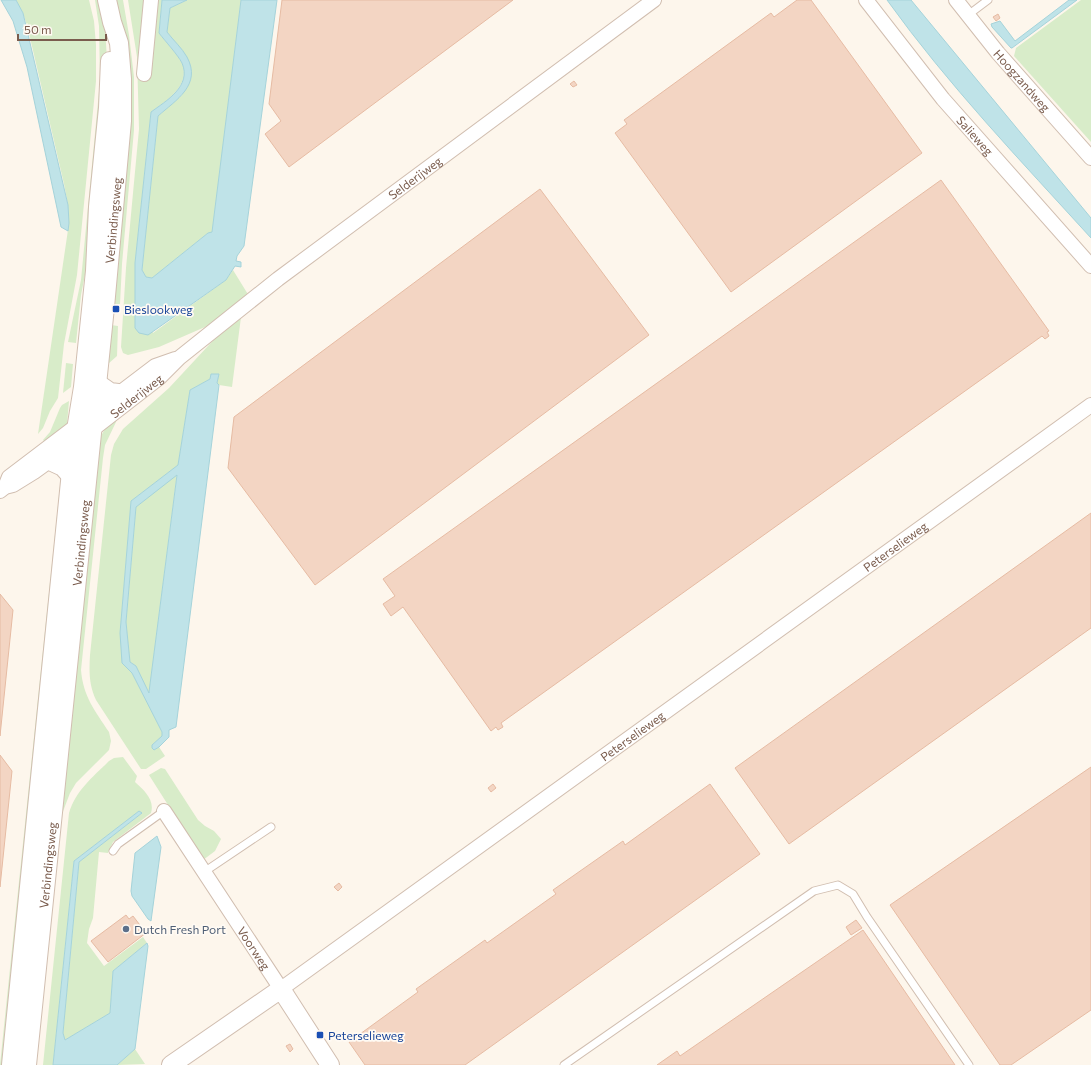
<svg xmlns="http://www.w3.org/2000/svg" width="1091" height="1065" font-family="Commissioner,sans-serif">
<rect width="100%" height="100%" fill="#fdf6ec"/>
<!-- green -->
<g fill="#d8ecc9">
<path d="M16 0H89L94 21 96 45V81L77 275 64 344 58 398 50 411 43 428 38 434 69 223 68 205 64 184 28 29 23 13Z"/>
<path d="M95 0H101L105 27 107 60 89 254 81 295 76 343 68 342 81 280 100 81 99 26Z"/>
<path d="M115 0H123L129 35 134 77V130L122 264 120 304H113Z"/>
<path d="M128 0H162L159 33C165 41 178 55 182 63 191 86 166 101 151 112L135 263 153 333 226 280 233 270 249 296 215 321 205 327 159 347 128 355 123 353 121 347 126 268 139 129 137 57Z"/>
<path d="M187 0H241L212 233H208L152 278 146 277 142 270 158 116 182 95 186 56 167 32 170 8Z"/>
<path d="M1081 0H1091V142L1014 56 1016 48Z"/>
<path d="M241 317 232 387 219 385 217 383 219 374H212L210 379 190 390 178 465 131 501 120 633 132 673 162 732V736L152 745 154 750 159 747 165 756 146 769H141L96 700C89 685 89 672 90 655L111 455 114 444 123 429 169 388 221 332Z"/>
<path d="M111 325 118 326 117 356 108 364Z"/>
<path d="M66 363 73 364 71 387 63 393Z"/>
<path d="M69 401 67 424 45 442 43 440 50 432 60 408 62 405Z"/>
<path d="M117 416 116 422 105 445 103 458 81 670C83 696 95 711 109 732L111 741 109 750 76 783 70 793 62 814 58 842 101 436 106 427Z"/>
<path d="M177 474 149 693 136 666 130 662 126 622 136 507Z"/>
<path d="M60 486 62 493 6 1065H0Z"/>
<path d="M123 757 137 776 135 782C144 790 155 800 151 813L113 842 108 853 99 852 93 918 89 929 87 943 104 966 143 937 147 943 113 971 110 1013 65 1040 63 1033 79 862 141 814 139 811 74 861 53 1065H43L69 813C76 790 93 777 109 761L114 758Z"/>
<path d="M161 768 165 769 198 820 205 826 214 831 221 839 215 851 203 860 149 775Z"/>
<path d="M135 1049 145 1064 117 1065Z"/>
</g>
<!-- water -->
<g fill="#bfe3e8" stroke="#a5d3da" fill-rule="evenodd">
<path d="M1 0H16L23 13 68 205 69 223 68 231 61 227 27 67 13 21Z"/>
<path d="M162 0H187L170 8 167 32C173 40 182 48 187 57 202 85 176 100 158 116L142 270 146 277 152 278 208 233 212 232 241 0H277L244 246 237 256 236 261 241 262V267L235 266 226 280 148 335 139 333 135 328V263L151 112C166 101 192 86 182 63 178 55 165 41 159 33Z"/>
<path d="M887 0H911L1091 218V238C1021 161 948 85 887 0Z"/>
<path d="M1069 0H1077L1012 48H1011L992 27 991 24 1000 21 1015 41Z"/>
<path d="M211 374H219L217 383 219 385 176 727 169 730V737L159 747 154 750 152 748V745L162 736V732L132 673 122 663 120 633 131 501 178 465 190 390 210 379ZM177 475 149 692V693L136 666 130 662 126 622 136 507Z"/>
<path d="M139 811 142 813 79 862 63 1033 65 1040 110 1013 113 971 147 943 148 946 135 1049 117 1065H53L74 861Z"/>
<path d="M157 836 161 847 151 921 148 919 132 896 131 891 135 853Z"/>
</g>
<!-- building -->
<g fill="#f3d5c3" stroke="#e6bba3">
<path d="M282 0H513L289 167 265 134 281 121 269 104Z"/>
<path d="M797 0H811L922 153 731 292 615 133 627 124 624 120 771 13 774 17Z"/>
<path d="M998 14 1000 18 996 21 993 17Z"/>
<path d="M574 81 577 85 573 87 570 84Z"/>
<path d="M941 180 1049 331 1047 332 1049 336 1045 339 1042 336 501 723 503 727 498 730 496 727 491 731 403 607 391 616 383 604 395 596 383 579Z"/>
<path d="M540 189 649 335 315 585 228 468 234 417Z"/>
<path d="M1091 513V628L789 844 735 768Z"/>
<path d="M0 594 13 610 0 736Z"/>
<path d="M0 755 12 771 0 887Z"/>
<path d="M1091 767V1010L1011 1065H1000L890 905Z"/>
<path d="M493 784 496 788 491 792 488 788Z"/>
<path d="M710 784 760 854 465 1065H365L349 1042 418 992 416 989 485 940 487 943 556 894 553 890 623 841 625 845Z"/>
<path d="M339 883 342 887 338 891 334 887Z"/>
<path d="M126 915 129 919 133 916 146 933 108 962 91 941Z"/>
<path d="M856 920 862 928 851 935 846 927Z"/>
<path d="M863 930 955 1065H657L677 1051 680 1056Z"/>
<path d="M290 1044 293 1049 290 1052 286 1046Z"/>
</g>
<g fill="none" stroke-linecap="round" stroke-linejoin="round">
<defs>
<g id="service">
<path d="M968 15 988 0"/>
<path d="M113 851 118 844 164 811"/>
<path d="M204 872 271 827"/>
<path d="M564 1065 814 891 838 885 853 894 867 917 969 1065"/>
</g>
<g id="minor">
<path id="s1" d="M866 0 943 99 1091 266"/>
<path id="s2" d="M956 0 998 53 1091 158"/>
<path d="M144 74 151 0"/>
<path d="M5 487 9 477 155 366 175 359"/>
<path id="s3" d="M0 491 5 487 13 485 34 472 92 430 159 378 179 358 278 279 654 0"/>
<path id="s4" d="M164 811 281 989 1091 405"/>
</g>
<g id="tertiary">
<path d="M97 383 110 392 118 393"/>
<path d="M50 461 63 467 71 476"/>
<path d="M11 1065 74 442 83 387 95 271 98 207 108 108 110 61"/>
<path id="s5" d="M27 1065 105 307 122 121V79L119 43 112 22 107 0"/>
<path d="M171 1065 281 989 330 1065"/>
</g>
</defs>
<!-- service casing -->
<use href="#service" stroke="#d1beb0" stroke-width="9"/>
<!-- minor casing -->
<use href="#minor" stroke="#d1beb0" stroke-width="16"/>
<!-- tertiary casing -->
<use href="#tertiary" stroke="#d1beb0" stroke-width="20"/>
<!-- service -->
<use href="#service" stroke="#fff" stroke-width="7"/>
<!-- minor -->
<use href="#minor" stroke="#fff" stroke-width="14"/>
<!-- tertiary -->
<use href="#tertiary" stroke="#fff" stroke-width="18"/>
</g>
<!-- markers -->
<g fill="#1a4fb4" stroke="#fffaf3" stroke-width="1.5">
<rect x="112" y="305" width="8" height="8" rx="2"/>
<rect x="316" y="1031" width="8" height="8" rx="2"/>
</g>
<circle fill="#5c6f8a" stroke="#fffaf3" stroke-width="1.5" cx="126" cy="929" r="4"/>
<g text-anchor="middle" dominant-baseline="central" stroke-width="3.5" stroke-linejoin="round" paint-order="stroke">
<!-- street labels -->
<g font-size="12" fill="#7a5c4d" stroke="#fffaf3">
<text stroke="none"><textPath href="#s2" startOffset="104">Hoogzandweg</textPath></text>
<text stroke="none"><textPath href="#s1" startOffset="174">Salieweg</textPath></text>
<text stroke="none"><textPath href="#s3" startOffset="521">Selderijweg</textPath></text>
<text stroke="none"><textPath href="#s5" startOffset="849">Verbindingsweg</textPath></text>
<text stroke="none"><textPath href="#s3" startOffset="167">Selderijweg</textPath></text>
<text stroke="none"><textPath href="#s5" startOffset="525">Verbindingsweg</textPath></text>
<text stroke="none"><textPath href="#s4" startOffset="970">Peterselieweg</textPath></text>
<text stroke="none"><textPath href="#s4" startOffset="646">Peterselieweg</textPath></text>
<text stroke="none"><textPath href="#s5" startOffset="201">Verbindingsweg</textPath></text>
<text stroke="none"><textPath href="#s4" startOffset="164">Voorweg</textPath></text>
</g>
<!-- transit labels -->
<g font-size="12" fill="#164399" stroke="#fffaf3" text-anchor="start">
<text x="124" y="309">Bieslookweg</text>
<text x="328" y="1035">Peterselieweg</text>
</g>
<!-- service labels -->
<g font-size="12" fill="#4e5e75" stroke="#fffaf3" text-anchor="start">
<text x="134" y="929">Dutch Fresh Port</text>
</g>
</g>
<!-- scale -->
<path d="M18 34v6h88v-6" fill="none" stroke="#7a5c4d" stroke-width="2"/>
<text x="24" y="34" font-size="12" fill="#7a5c4d" stroke="#fffaf3" stroke-width="3" paint-order="stroke">50 m</text>
</svg>
